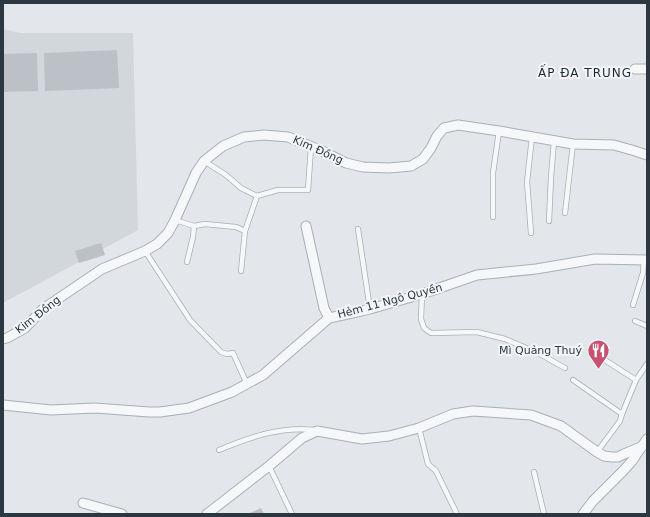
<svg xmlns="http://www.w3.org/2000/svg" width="650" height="517" font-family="'DejaVu Sans',sans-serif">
<rect width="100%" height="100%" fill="#e3e7eb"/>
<!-- built -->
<path fill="#d2d7dc" d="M3 29 21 33H133L138 230 3 303Z"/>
<!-- building -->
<g fill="#bbc1c7">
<path d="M117 50 119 88 45 91 44 53Z"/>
<path d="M37 53 38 91 3 92V54Z"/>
<path d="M101 243 105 255 79 263 75 251Z"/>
<path d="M261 508 264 514H248Z"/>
</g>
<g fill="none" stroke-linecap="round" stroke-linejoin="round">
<defs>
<g id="lane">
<path d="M204 161 226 175 241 188 257 196 278 190H308L311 147"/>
<path d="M565 213 573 144"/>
<path d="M493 217V173L499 131"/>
<path d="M175 220 194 226 205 224 236 227 245 231"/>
<path d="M549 221 551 177 554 141"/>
<path d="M358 229 370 309"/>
<path d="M531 233 527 182 532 137"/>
<path d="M145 251 190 320 221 352 227 354 233 353 247 384"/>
<path d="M187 262 193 237 194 226"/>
<path d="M241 271 245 231 257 196"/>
<path d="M422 294 421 319 424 328 431 333 477 332 505 339 538 353 565 368"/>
<path d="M633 305 643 273 644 260"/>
<path d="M635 321 647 326"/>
<path d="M600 357 636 380"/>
<path d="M573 380 622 414"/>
<path d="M419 428 428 464 436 471 457 514"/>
<path d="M219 450C250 437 281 426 315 430"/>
<path d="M597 452 620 421 622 414 636 380 647 364"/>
<path d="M269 466 292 514"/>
<path d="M534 472 544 514"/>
</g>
<g id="street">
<path d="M635 69H647"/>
<path d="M306 226 324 308 329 318"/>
<path d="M3 339 7 338 25 328 43 309 102 269 145 251 157 244 168 233 175 220 196 173 204 161 223 146 244 137 264 135 288 137 322 151 346 163 363 167 389 168 411 166 423 159 431 148 437 136 444 128 458 125 499 131 573 144 614 145 635 151 647 155"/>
<path d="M3 405 51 410 95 408 149 412H160L189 408 232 392 263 375 329 318 357 312 370 309 422 294 477 275 536 269 595 259 647 260"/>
<path d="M83 503 122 514"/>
<path d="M207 514 269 466 302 438 317 431 362 439 389 436 419 428 453 414 473 411 531 415 561 426 597 452 604 456 612 457H618L624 454 643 446"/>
<path d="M583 514 593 501 623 471 632 461 647 439"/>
</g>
</defs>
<!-- lane casing -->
<use href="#lane" stroke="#a8afb5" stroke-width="6"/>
<!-- street casing -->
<use href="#street" stroke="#a8afb5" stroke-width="11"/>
<!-- lane -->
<use href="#lane" stroke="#f6f7f9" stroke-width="4.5"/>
<!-- street -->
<use href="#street" stroke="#f6f7f9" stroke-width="9"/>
</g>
<!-- icons -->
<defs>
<symbol id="restaurant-pin" viewBox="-11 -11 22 30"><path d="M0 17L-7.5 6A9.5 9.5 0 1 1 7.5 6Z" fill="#c75172" stroke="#f3f6f8"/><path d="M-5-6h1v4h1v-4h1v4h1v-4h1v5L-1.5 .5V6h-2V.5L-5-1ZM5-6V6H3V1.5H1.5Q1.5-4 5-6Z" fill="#fff"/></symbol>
</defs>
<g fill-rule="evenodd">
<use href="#restaurant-pin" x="586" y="338" width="25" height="34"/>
</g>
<g text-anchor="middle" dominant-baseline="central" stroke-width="4" stroke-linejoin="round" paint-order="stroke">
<!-- street labels -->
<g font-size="11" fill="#2c3742" stroke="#f3f6f8">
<text transform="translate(318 150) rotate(24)">Kim Đồng</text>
<text transform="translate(390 301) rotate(-15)">Hẻm 11 Ngô Quyền</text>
<text transform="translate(38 315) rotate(-38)">Kim Đồng</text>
</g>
<!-- poi labels -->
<g font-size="11" fill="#2c3742" stroke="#f3f6f8" text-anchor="end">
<text x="582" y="350">Mì Quảng Thuý</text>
</g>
<!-- neighbourhood labels -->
<g font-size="12" letter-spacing="1" fill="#1e2833" stroke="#f3f6f8">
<text x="585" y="73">ẤP ĐA TRUNG</text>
</g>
</g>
<!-- border -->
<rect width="650" height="517" fill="none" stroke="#2c3742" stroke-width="8"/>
</svg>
